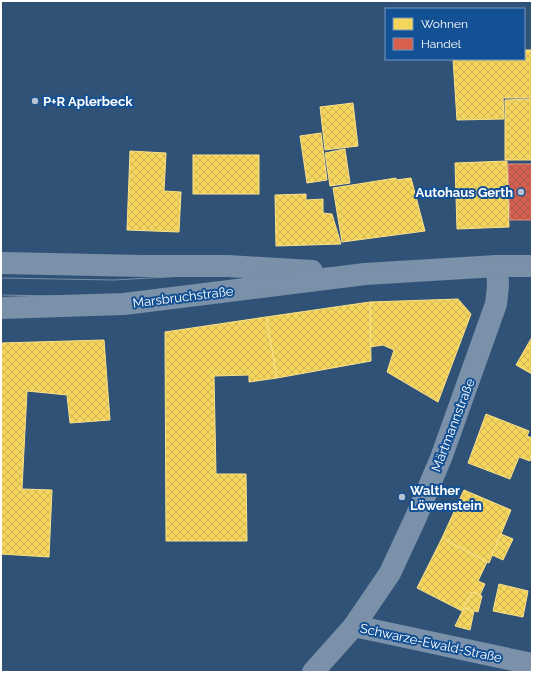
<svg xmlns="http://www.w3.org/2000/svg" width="533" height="673" font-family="Raleway,sans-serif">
<defs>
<pattern id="homes-cross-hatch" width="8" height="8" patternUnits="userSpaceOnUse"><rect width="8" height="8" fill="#f6d55c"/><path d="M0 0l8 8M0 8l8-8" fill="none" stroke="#ccb358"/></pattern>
<pattern id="shops-cross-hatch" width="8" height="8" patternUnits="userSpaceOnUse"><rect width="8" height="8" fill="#d6604d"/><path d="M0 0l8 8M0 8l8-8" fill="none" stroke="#a6594d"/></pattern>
</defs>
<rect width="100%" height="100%" fill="#315277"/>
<!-- homes -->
<g fill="url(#homes-cross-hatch)" stroke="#f9e28d">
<path d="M524 50H532V98H503L504 119 457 120 453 59H524Z"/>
<path d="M532 99V160H505V100Z"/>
<path d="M353 103 358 146 325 150 320 107Z"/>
<path d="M321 133 327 180 307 183 300 136Z"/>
<path d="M345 149 350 183 330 186 325 153Z"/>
<path d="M130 151 166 153 164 191 181 192 179 232 127 230Z"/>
<rect x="193" y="155" width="66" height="39"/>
<path d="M507 161 509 227 457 229 455 163Z"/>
<path d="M396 178V180L411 178 425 231 342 242 333 188Z"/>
<path d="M306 194V200L323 199V213L332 214 341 244 276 246 275 195Z"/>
<path d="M458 299 471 314 438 402 387 372 394 350 383 345 370 347V302Z"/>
<path d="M370 302 371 361 277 378 266 317Z"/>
<path d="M266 317 277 378 249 382V375L214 376 216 474H246L247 541H166L165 332Z"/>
<path d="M532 337V374L516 365Z"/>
<path d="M104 340 110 420 70 423 67 395 27 391 22 489 52 490 49 557 1 554V343Z"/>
<path d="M486 414 529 431 527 436 532 438V456L530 461 519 457 510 479 468 463Z"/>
<path d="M464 490 511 510 489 563 442 538Z"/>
<path d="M501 534 513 539 503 560 492 555Z"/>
<path d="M442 538 487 562 478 581 485 584 480 595 472 592 462 611 417 588Z"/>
<path d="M499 584 528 591 523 617 493 611Z"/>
<path d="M472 592 482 596 478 612 464 608Z"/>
<path d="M464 608 474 611 470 630 455 626Z"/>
</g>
<!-- shops -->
<path fill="url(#shops-cross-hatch)" stroke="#e29082" d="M508 164H532V220H510Z"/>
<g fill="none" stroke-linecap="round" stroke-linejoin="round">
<!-- minor -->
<g stroke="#7a91a9" stroke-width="22">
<path d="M354 626 532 664"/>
<path d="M313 672 354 626 390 573 416 517 441 458 496 304 498 286 497 266"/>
</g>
<!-- tertiary -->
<g stroke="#7a91a9" stroke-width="22">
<path d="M1 263 144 266H228L312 271"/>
<path d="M1 308 124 304 365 274 497 266H532"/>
</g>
<!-- tram -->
<g stroke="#7b91a9" stroke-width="1">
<path d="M1 278 114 280 492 259 532 258"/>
<path d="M1 295C104 298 206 293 309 287 383 283 458 275 532 274"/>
</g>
</g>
<!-- markers -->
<g fill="#b7c2cf" stroke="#145194" stroke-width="1.5">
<circle cx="35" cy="101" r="4"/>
<circle cx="521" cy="192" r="4"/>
<circle cx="402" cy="497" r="4"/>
</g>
<g text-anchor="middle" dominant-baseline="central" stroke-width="4" stroke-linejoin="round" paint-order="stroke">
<!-- poi labels -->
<g font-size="13" font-weight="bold" fill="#fff" stroke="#145194" text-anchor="start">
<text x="43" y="101">P+R Aplerbeck</text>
<text x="513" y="192" text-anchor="end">Autohaus Gerth</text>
<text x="410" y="490">Walther<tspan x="410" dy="15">Löwenstein</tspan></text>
</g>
<!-- street labels -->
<g font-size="13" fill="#fff" stroke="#145194">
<text transform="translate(183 297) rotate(-7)">Marsbruchstraße</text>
<text transform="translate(453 425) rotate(-69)">Märtmannstraße</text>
<text transform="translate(431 643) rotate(12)">Schwarze-Ewald-Straße</text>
</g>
</g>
<!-- border -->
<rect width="533" height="673" fill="none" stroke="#ffffff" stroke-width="4"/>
<!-- legend -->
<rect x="385" y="8" width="140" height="52" fill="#145194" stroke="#7297bf"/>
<rect x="393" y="18" width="20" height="12" fill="#f6d55c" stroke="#7297bf"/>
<text x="421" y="28" font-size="12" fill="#ffffff">Wohnen</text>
<rect x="393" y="38" width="20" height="12" fill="#d6604d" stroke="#7297bf"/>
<text x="421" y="48" font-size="12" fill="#ffffff">Handel</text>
</svg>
